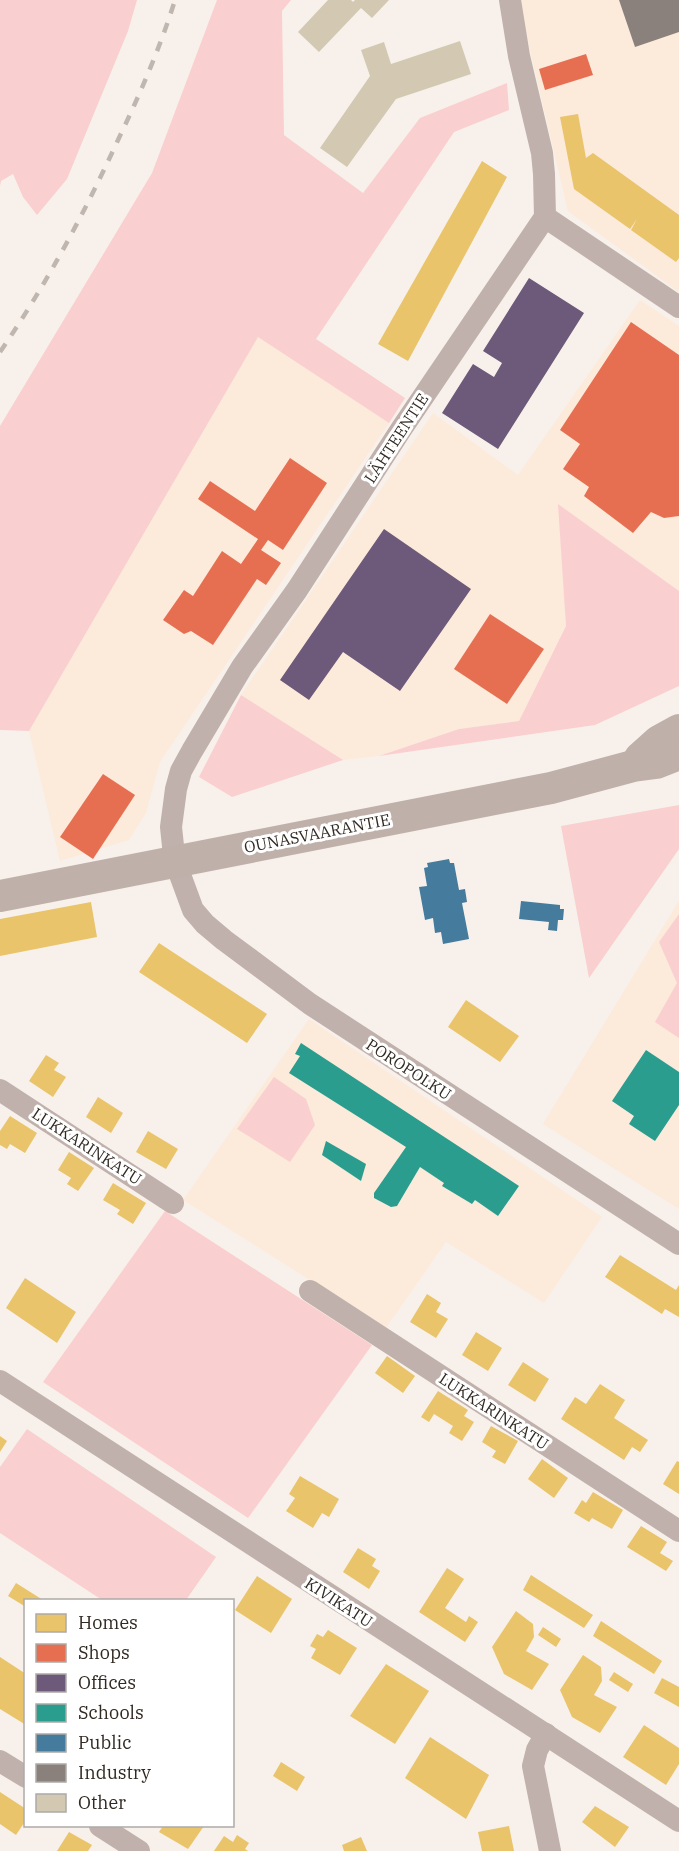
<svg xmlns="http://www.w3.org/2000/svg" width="679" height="1851" font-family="'IBM Plex Serif',serif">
<rect width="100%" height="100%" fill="#f8f1eb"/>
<!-- built -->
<g fill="#fceadb">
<path d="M518 0H679V292L568 211Z"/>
<path d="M640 300 679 326V591L559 505 566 626 519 721 459 729 379 756 343 760 241 695 433 413 518 475Z"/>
<path d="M258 337 389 423 160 762 146 813 129 840 60 861 29 731Z"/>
<path d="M679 901V1209L543 1124Z"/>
<path d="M309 1019 602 1217 544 1303 446 1242 386 1328 183 1200Z"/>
</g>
<!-- green -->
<g fill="#facfd0">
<path d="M0 0H137L128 31 67 179 37 215 23 197 13 174 1 181 0 186Z"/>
<path d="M217 0H291L282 11 284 135 363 193 420 118 507 83 509 110 454 132 316 339 405 398 389 423 258 337 29 731 0 730V426L152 173Z"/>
<path d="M558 504 679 591V686L595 725 379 756 459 729 519 721 566 626Z"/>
<path d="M241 695 343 760 232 797 199 777Z"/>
<path d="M679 805V849L589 978 561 826Z"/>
<path d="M679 914V1038L655 1022 677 983 659 942Z"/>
<path d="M274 1077 306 1099 315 1125 290 1162 237 1129Z"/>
<path d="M165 1211 372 1345 248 1518 43 1382Z"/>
<path d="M27 1429 216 1557 186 1600H102L0 1533V1467Z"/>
</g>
<!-- homes -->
<g fill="#e9c46a">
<path d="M578 114 586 158 593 153 679 215V258L676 262 631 230 637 219 630 229 574 189 560 117Z"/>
<path d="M482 161 507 177 408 361 378 344Z"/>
<path d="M91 902 97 937 0 956V919Z"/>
<path d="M159 943 267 1014 247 1043 139 972Z"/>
<path d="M466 1000 519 1036 500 1062 448 1027Z"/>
<path d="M46 1055 59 1063 54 1070 66 1077 53 1097 29 1081Z"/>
<path d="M98 1097 123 1113 111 1133 86 1117Z"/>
<path d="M10 1116 37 1133 25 1153 10 1144 7 1149 0 1145V1131Z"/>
<path d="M148 1131 178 1149 166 1169 136 1152Z"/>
<path d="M69 1152 94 1168 78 1191 67 1184 71 1178 58 1170Z"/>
<path d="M113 1183 146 1203 133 1224 117 1214 120 1210 103 1200Z"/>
<path d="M620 1255 676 1290 679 1285V1317L665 1309 662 1314 605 1277Z"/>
<path d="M25 1278 76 1312 57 1343 6 1308Z"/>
<path d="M427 1294 441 1303 436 1312 448 1319 436 1338 410 1322Z"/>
<path d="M476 1332 502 1348 488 1371 462 1355Z"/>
<path d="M387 1356 415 1376 403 1393 375 1373Z"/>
<path d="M523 1362 549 1379 535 1402 508 1385Z"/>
<path d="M600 1384 625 1400 614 1418 648 1440 640 1452 632 1447 624 1460 561 1419 575 1397 586 1404Z"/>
<path d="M438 1391 468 1410 464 1416 474 1422 462 1441 449 1433 453 1426 434 1414 429 1422 421 1417Z"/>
<path d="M491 1426 518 1441 505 1464 492 1457 496 1451 482 1442Z"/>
<path d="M0 1436 7 1441 0 1452Z"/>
<path d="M542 1459 568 1478 554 1498 528 1479Z"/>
<path d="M677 1461 679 1462V1494L663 1484Z"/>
<path d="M300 1476 339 1499 329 1517 322 1513 313 1528 286 1511 295 1498 289 1494Z"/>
<path d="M593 1492 623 1510 612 1529 592 1518 589 1522 574 1513 582 1500 586 1503Z"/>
<path d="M641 1526 667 1542 660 1553 673 1561 666 1571 627 1547Z"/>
<path d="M358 1548 376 1559 372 1566 380 1571 369 1589 343 1572Z"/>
<path d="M447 1568 464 1579 445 1608 466 1622 469 1616 478 1622 465 1642 419 1612Z"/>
<path d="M531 1575 593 1615 584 1628 523 1590Z"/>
<path d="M257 1576 292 1599 271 1633 235 1610Z"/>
<path d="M16 1583 43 1600H26V1607L8 1596Z"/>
<path d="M516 1611 533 1624 534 1637 526 1651 549 1664 532 1690 504 1674 492 1647Z"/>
<path d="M601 1621 662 1661 654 1674 593 1636Z"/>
<path d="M543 1627 561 1639 556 1647 538 1635Z"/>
<path d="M328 1630 357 1648 340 1675 311 1658 316 1649 310 1646 317 1634 323 1637Z"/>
<path d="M583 1655 601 1667 602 1681 594 1695 617 1707 600 1733 572 1717 560 1690Z"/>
<path d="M0 1657 26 1674V1725L0 1709Z"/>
<path d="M386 1664 429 1691 395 1744 350 1716Z"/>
<path d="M614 1672 633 1684 628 1692 609 1680Z"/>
<path d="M662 1678 679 1687V1707L654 1693Z"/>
<path d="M644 1725 679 1748V1764L666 1785 623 1757Z"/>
<path d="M430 1737 489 1775 466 1819 405 1778Z"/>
<path d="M281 1762 305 1777 297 1791 273 1776Z"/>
<path d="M0 1792 26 1809V1820L16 1835 0 1824Z"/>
<path d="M595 1806 629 1827 615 1847 582 1822Z"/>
<path d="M163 1826H204L188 1849 159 1832Z"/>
<path d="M509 1826 514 1851H482L478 1832Z"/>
<path d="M69 1832 92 1845 88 1851H57Z"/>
<path d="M237 1835 249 1843 245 1849 248 1851H214L224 1836 233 1842Z"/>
<path d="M361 1837 367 1851H344L342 1845Z"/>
</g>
<!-- shops -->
<g fill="#e76f51">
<path d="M586 54 593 75 545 90 539 69Z"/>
<path d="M631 322 679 355V516L664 518 651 512 633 533 584 496 589 487 563 469 580 444 560 430Z"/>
<path d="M290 458 327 483 283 550 268 540 261 550 281 563 266 585 257 579 213 645 191 631 184 634 163 620 184 590 193 596 222 551 241 564 258 539 198 499 210 481 255 511Z"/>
<path d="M490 614 544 649 507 704 454 669Z"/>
<path d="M103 774 135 795 93 859 60 837Z"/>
</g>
<!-- offices -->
<g fill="#6d597a">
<path d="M529 278 584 313 498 449 442 413 473 364 494 377 502 363 483 351Z"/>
<path d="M384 529 471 589 400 691 343 652 309 700 280 680Z"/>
</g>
<!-- schools -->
<g fill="#2a9d8f">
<path d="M301 1043 519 1186 498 1216 475 1200 472 1204 442 1186 444 1183 420 1167 397 1206 391 1207 374 1198V1193L406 1147 289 1073 300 1056 295 1054Z"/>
<path d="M646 1050 679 1072V1105L655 1141 629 1124 634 1116 612 1101Z"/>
<path d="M326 1141 366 1164 361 1181 322 1155Z"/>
</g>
<!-- public -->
<g fill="#457b9d">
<path d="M449 859 450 863H454L459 890 465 889 467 902 462 903 469 939 443 944 441 932 435 933 433 918 425 920 419 887 427 886 424 868 428 867 427 863Z"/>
<path d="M521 901 560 905V909H564L563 920H558L557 931 548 930 549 922 519 919Z"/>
</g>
<!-- industry -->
<path fill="#8a817c" d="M619 0H679V32L635 47Z"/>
<!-- building -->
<g fill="#d3c9b3">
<path d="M328 0H351L353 2 355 0H389L372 18 361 8 319 52 298 32Z"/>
<path d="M460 41 471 74 396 99 347 167 320 148 370 76 361 50 384 42 391 64Z"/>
</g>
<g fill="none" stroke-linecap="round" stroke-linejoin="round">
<!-- street -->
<g stroke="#c0b1ac" stroke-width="22">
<path d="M510 0 519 56 542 153 544 174 545 217 402 428 297 590 242 667 192 751 181 771 176 789 171 827 173 846 179 872 193 910 205 924 224 940 310 1004 679 1244"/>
<path d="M545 217 679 307"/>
<path d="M0 1090 173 1203"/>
<path d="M310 1291 679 1531"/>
<path d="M0 1381 679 1821"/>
<path d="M546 1734 537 1750 533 1766 550 1851"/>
<path d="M0 1761 26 1777"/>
<path d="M100 1826 139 1851"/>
</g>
<!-- secondary -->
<g stroke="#bfb0aa" stroke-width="32">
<path d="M640 758 659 741 679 730"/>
<path d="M0 896 551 788 633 766 656 763 679 754"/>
</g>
<!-- rail -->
<path stroke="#bfb6b0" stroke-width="4.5" stroke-dasharray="10 10" stroke-linecap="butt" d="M0 352C46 285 84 214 118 140 140 94 160 48 175 0"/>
</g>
<g text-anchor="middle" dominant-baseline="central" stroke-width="6" stroke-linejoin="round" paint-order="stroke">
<!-- street labels -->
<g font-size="16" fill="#312a23" stroke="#fff">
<text transform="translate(396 438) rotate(-57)">LÄHTEENTIE</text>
<text transform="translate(317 833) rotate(-11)">OUNASVAARANTIE</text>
<text transform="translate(409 1069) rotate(33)">POROPOLKU</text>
<text transform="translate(87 1146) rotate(33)">LUKKARINKATU</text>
<text transform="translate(494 1411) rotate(33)">LUKKARINKATU</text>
<text transform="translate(339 1602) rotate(33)">KIVIKATU</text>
</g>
</g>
<!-- legend -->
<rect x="24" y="1599" width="210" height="228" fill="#ffffff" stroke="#adaaa7" stroke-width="1.5"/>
<rect x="36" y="1614" width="30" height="18" fill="#e9c46a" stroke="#adaaa7" stroke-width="1.5"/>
<text x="78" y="1629" font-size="18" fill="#312a23">Homes</text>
<rect x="36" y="1644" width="30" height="18" fill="#e76f51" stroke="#adaaa7" stroke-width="1.5"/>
<text x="78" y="1659" font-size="18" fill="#312a23">Shops</text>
<rect x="36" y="1674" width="30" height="18" fill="#6d597a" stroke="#adaaa7" stroke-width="1.5"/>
<text x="78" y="1689" font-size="18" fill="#312a23">Offices</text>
<rect x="36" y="1704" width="30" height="18" fill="#2a9d8f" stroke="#adaaa7" stroke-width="1.5"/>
<text x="78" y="1719" font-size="18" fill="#312a23">Schools</text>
<rect x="36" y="1734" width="30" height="18" fill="#457b9d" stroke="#adaaa7" stroke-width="1.5"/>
<text x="78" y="1749" font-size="18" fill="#312a23">Public</text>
<rect x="36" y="1764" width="30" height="18" fill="#8a817c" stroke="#adaaa7" stroke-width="1.5"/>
<text x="78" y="1779" font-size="18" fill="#312a23">Industry</text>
<rect x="36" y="1794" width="30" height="18" fill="#d3c9b3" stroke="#adaaa7" stroke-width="1.5"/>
<text x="78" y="1809" font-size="18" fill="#312a23">Other</text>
</svg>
